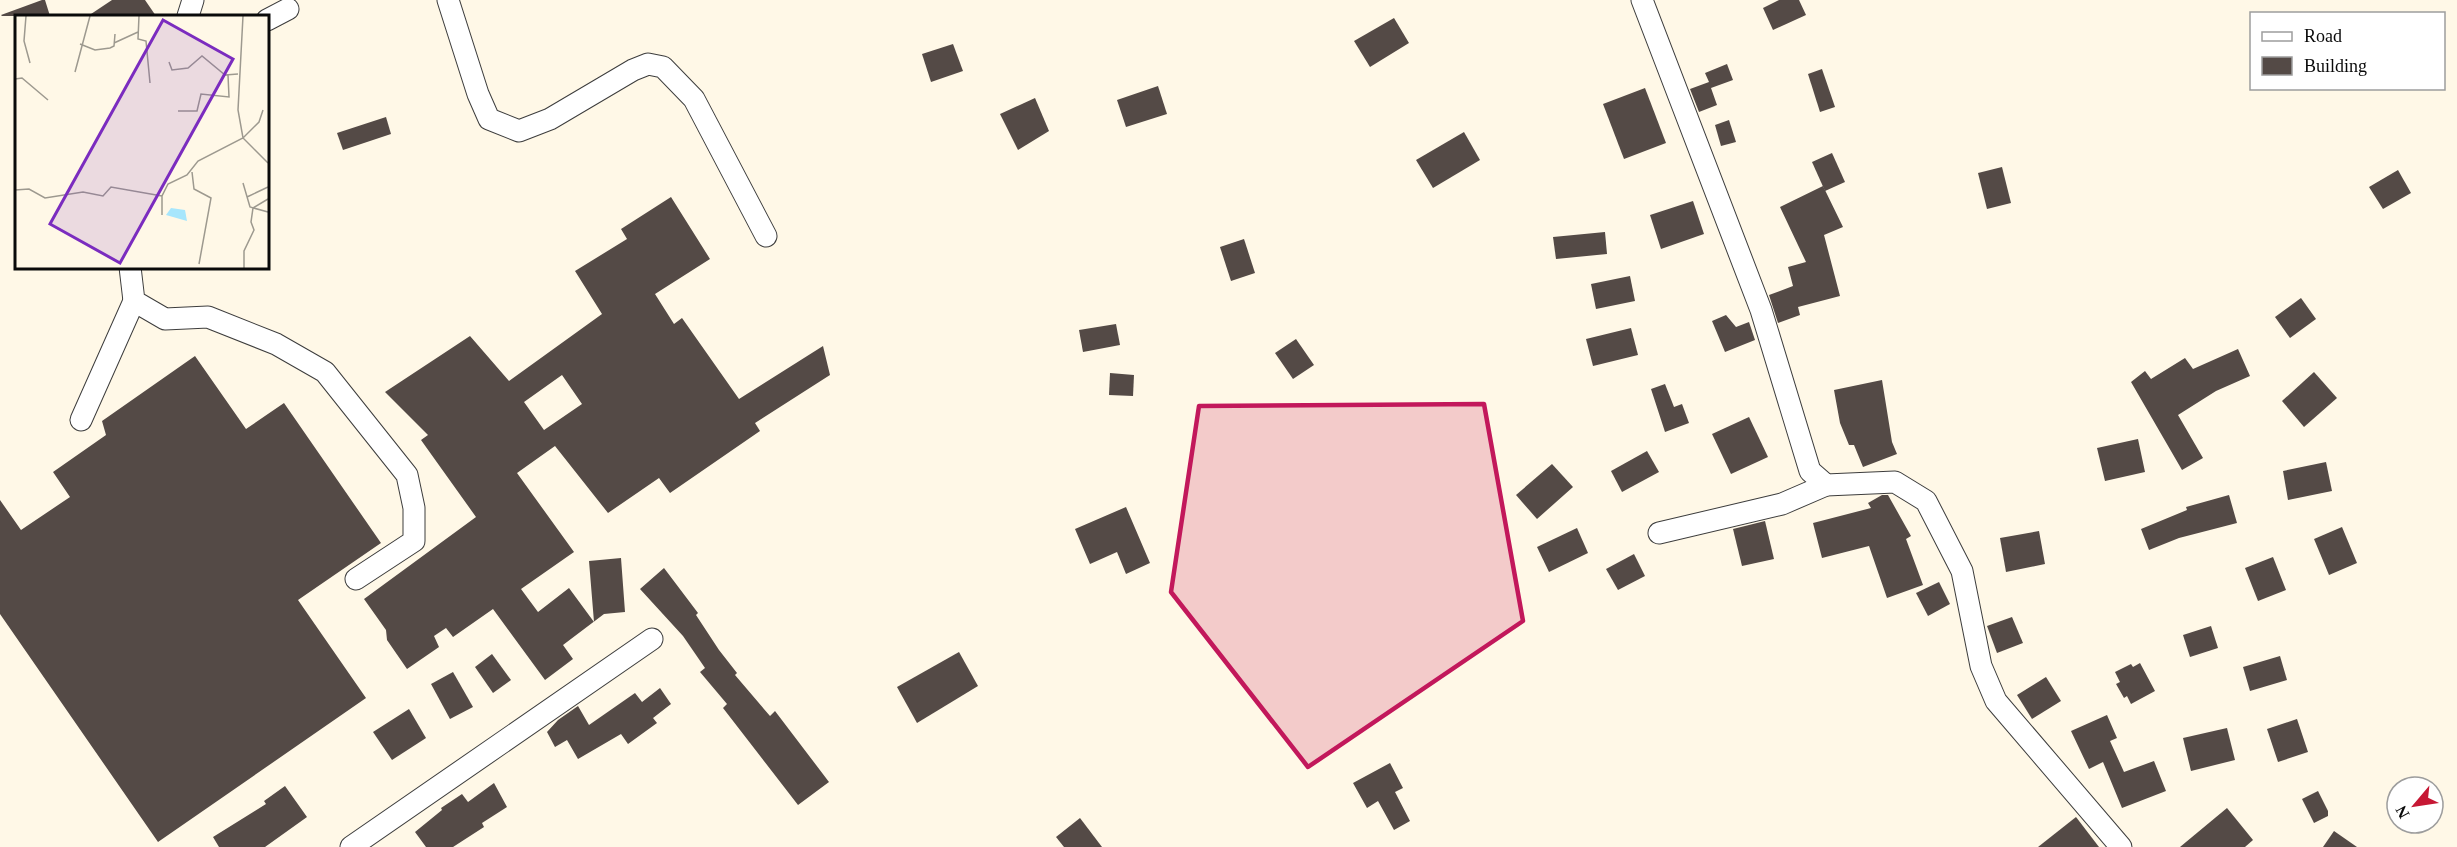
<svg xmlns="http://www.w3.org/2000/svg" width="2457" height="847" font-family="Georgia,serif">
<rect width="100%" height="100%" fill="#fff8e7"/>
<!-- building -->
<g fill="#544a46" fill-rule="evenodd">
<path d="M42 0H45L50 16H2L1 15Z"/>
<path d="M112 0H145L156 16H88Z"/>
<path d="M1779 0H1799L1806 15 1773 30 1763 8Z"/>
<path d="M1394 18 1409 43 1370 67 1354 41Z"/>
<path d="M953 44 963 71 931 82 922 54Z"/>
<path d="M1727 64 1733 80 1711 88 1717 105 1699 112 1690 89 1709 82 1705 73Z"/>
<path d="M1822 69 1835 107 1820 112 1808 74Z"/>
<path d="M1158 86 1167 114 1126 127 1117 100Z"/>
<path d="M1645 88 1666 143 1624 159 1603 104Z"/>
<path d="M1035 98 1049 131 1018 150 1000 114Z"/>
<path d="M386 117 391 134 343 150 337 133Z"/>
<path d="M1729 120 1736 142 1721 146 1715 125Z"/>
<path d="M1464 132 1480 160 1433 188 1416 160Z"/>
<path d="M1832 153 1845 182 1825 191 1812 162Z"/>
<path d="M2002 167 2011 203 1987 209 1978 173Z"/>
<path d="M2398 170 2411 193 2383 209 2369 187Z"/>
<path d="M1823 186 1843 227 1824 235 1840 296 1798 307 1800 315 1778 323 1769 295 1793 286 1788 267 1806 262 1780 207Z"/>
<path d="M671 197 710 259 655 294 674 324 682 318 739 399 823 346 830 375 755 423 760 431 670 493 659 478 608 513 555 446 517 473 574 552 521 589 538 612 569 588 594 622 589 561 621 558 625 612 604 614 563 645 573 659 545 680 493 609 453 637 446 628 434 636 439 647 407 669 387 640 386 630 364 599 476 517 421 440 428 435 385 392 470 336 509 381 602 314 575 271 627 239 621 229ZM562 375 582 404 544 430 524 402Z"/>
<path d="M1693 201 1704 234 1661 249 1650 215Z"/>
<path d="M1605 232 1607 254 1556 259 1553 237Z"/>
<path d="M1244 239 1255 273 1231 281 1220 247Z"/>
<path d="M1630 276 1635 301 1596 309 1591 284Z"/>
<path d="M2301 298 2316 319 2290 338 2275 317Z"/>
<path d="M1726 315 1736 327 1749 322 1755 340 1725 352 1712 321Z"/>
<path d="M1116 324 1120 345 1083 352 1079 330Z"/>
<path d="M1631 328 1638 355 1593 366 1586 339Z"/>
<path d="M1296 339 1314 365 1293 379 1275 353Z"/>
<path d="M2238 349 2250 376 2216 391 2178 415 2203 458 2182 470 2131 382 2145 371 2151 379 2185 358 2193 369Z"/>
<path d="M195 356 246 429 284 403 381 543 298 600 366 698 158 842 0 614V500L21 530 70 497 53 472 106 435 102 421Z"/>
<path d="M2314 372 2337 398 2304 427 2282 401Z"/>
<path d="M1110 373 1134 375 1133 396 1109 395Z"/>
<path d="M1882 380 1892 442 1897 454 1863 467 1854 445H1849L1840 423 1834 390Z"/>
<path d="M1665 384 1674 407 1682 404 1689 423 1665 432 1651 389Z"/>
<path d="M1749 417 1768 457 1731 474 1712 434Z"/>
<path d="M2138 439 2145 472 2105 481 2097 448Z"/>
<path d="M1647 451 1659 472 1622 492 1611 471Z"/>
<path d="M2326 462 2332 491 2288 500 2283 471Z"/>
<path d="M1552 464 1573 487 1537 519 1516 495Z"/>
<path d="M1882 495H1888L1911 536 1906 539 1923 585 1887 598 1869 546 1822 558 1813 523 1871 508 1868 503Z"/>
<path d="M2229 495 2237 523 2179 538 2149 550 2141 529 2187 510 2186 507Z"/>
<path d="M1126 507 1150 563 1126 574 1117 552 1090 564 1075 529Z"/>
<path d="M1765 521 1774 559 1742 566 1733 529Z"/>
<path d="M2342 527 2357 563 2329 575 2314 539Z"/>
<path d="M1577 528 1588 553 1549 572 1537 547Z"/>
<path d="M2039 531 2045 564 2006 572 2000 538Z"/>
<path d="M1634 554 1645 576 1618 590 1606 569Z"/>
<path d="M2273 557 2286 590 2258 601 2245 568Z"/>
<path d="M664 568 698 613 696 615 719 650 737 673 735 675 770 716 775 711 829 782 798 805 723 708 727 704 700 672 705 668 683 636 640 589Z"/>
<path d="M1939 582 1950 604 1928 616 1916 593Z"/>
<path d="M2012 617 2023 643 1997 653 1987 626Z"/>
<path d="M2211 626 2218 648 2190 657 2183 635Z"/>
<path d="M959 652 978 686 917 723 897 687Z"/>
<path d="M492 654 511 680 493 693 475 667Z"/>
<path d="M2280 656 2287 680 2250 691 2243 667Z"/>
<path d="M2140 663 2155 691 2131 704 2127 696 2124 698 2116 684 2120 682 2115 672 2131 664 2133 667Z"/>
<path d="M453 672 473 707 450 719 431 684Z"/>
<path d="M2046 677 2061 701 2032 719 2017 695Z"/>
<path d="M660 688 671 704 653 718 657 723 628 744 621 734 578 759 567 740 555 747 547 732 558 720 578 706 589 725 635 693 642 702Z"/>
<path d="M409 709 426 738 392 760 373 732Z"/>
<path d="M2107 715 2117 738 2110 741 2124 772 2154 761 2166 791 2122 808 2103 762 2089 769 2071 731Z"/>
<path d="M2297 719 2308 752 2278 762 2267 729Z"/>
<path d="M2227 728 2235 760 2191 771 2183 738Z"/>
<path d="M1390 763 1403 788 1395 792 1410 821 1394 830 1378 801 1367 808 1353 783Z"/>
<path d="M494 783 507 807 482 823 484 827 453 847H426L415 832 442 810 441 808 462 794 468 802Z"/>
<path d="M285 786 307 817 265 847H219L213 837 266 804 264 801Z"/>
<path d="M2318 791 2328 811V816L2314 823 2302 799Z"/>
<path d="M2227 808 2253 840 2245 847H2180Z"/>
<path d="M2076 817 2099 847H2038Z"/>
<path d="M1080 818 1102 847H1064L1056 837Z"/>
<path d="M2334 831 2357 847H2323Z"/>
</g>
<g fill="none" stroke-linecap="round" stroke-linejoin="round">
<defs>
<g id="minor">
<path d="M448 0 478 94 489 119 519 131 550 119 633 70 648 64 663 67 694 99 766 236"/>
<path d="M1642 0 1761 310 1810 471 1826 485 1895 482 1926 501 1962 571 1981 666 1996 701 2121 847"/>
<path d="M188 16 193 0"/>
<path d="M267 20 288 9"/>
<path d="M130 267 134 301 165 319 208 317 276 344 325 372 407 475 414 508V541L356 579"/>
<path d="M81 420 134 301"/>
<path d="M1659 533 1782 504 1826 485"/>
<path d="M351 847 652 639"/>
</g>
</defs>
<!-- minor casing -->
<use href="#minor" stroke="#3d3d3d" stroke-width="23"/>
<!-- minor -->
<use href="#minor" stroke="#fff" stroke-width="21"/>
</g>
<!-- marked area -->
<path fill="#c2185b" fill-opacity="0.2" stroke="#c2185b" stroke-width="4.5" stroke-linejoin="round" d="M1484 404 1523 621 1308 767 1171 592 1199 406Z"/>
<!-- overview -->
<g transform="translate(15 15)">
<rect width="254" height="254" fill="#fff8e7"/>
<path d="M156 193 170 195 172 206 151 200Z" fill="#a7e6fc"/>
<path fill="none" stroke="#9d998f" stroke-width="1.5" d="M11 1 9 26 15 48M124 1 123 24 131 26 135 68M228 1 223 95 228 123 253 148M99 28 123 17M65 29 80 35 95 33 99 31 100 19M154 47 157 55 173 53 187 41 210 60 223 59M60 57 75 1M0 64 7 63 33 85M163 96H182L186 79 214 82 213 60M177 157 179 174 196 183 184 249M228 168 235 192 253 197M0 175 14 174 30 183 68 177 88 181 96 172 147 181M232 182 253 172M147 200V181L153 169 172 160 183 146 228 123 244 107 248 95M229 253V236L239 215 236 207 238 193 253 184"/>
<path fill="#7b2cbf" fill-opacity="0.15" stroke="#7b2cbf" stroke-width="3" d="M148 5 218 44 105 248 35 209Z"/>
<rect width="254" height="254" fill="none" stroke="#0a0a0a" stroke-width="3"/>
</g>
<!-- legend -->
<rect x="2250" y="12" width="195" height="78" fill="#ffffff" stroke="#9d9d9d" stroke-width="1.5"/>
<rect x="2262" y="32" width="30" height="9" fill="#ffffff" stroke="#9d9d9d" stroke-width="1.5"/>
<text x="2304" y="42" font-size="18" fill="#0a0a0a">Road</text>
<rect x="2262" y="57" width="30" height="18" fill="#544a46" stroke="#9d9d9d" stroke-width="1.5"/>
<text x="2304" y="72" font-size="18" fill="#0a0a0a">Building</text>
<!-- north arrow -->
<g transform="translate(2415 805) rotate(241)"><circle r="28" fill="#ffffff" stroke="#9d9d9d" stroke-width="1.5"/>
<path d="M0-4.5L10 22L0 15L-10 22Z" fill="#c61734"/>
<text y="-9" font-size="16" font-weight="bold" text-anchor="middle" fill="#0a0a0a">N</text>
</g>
</svg>
